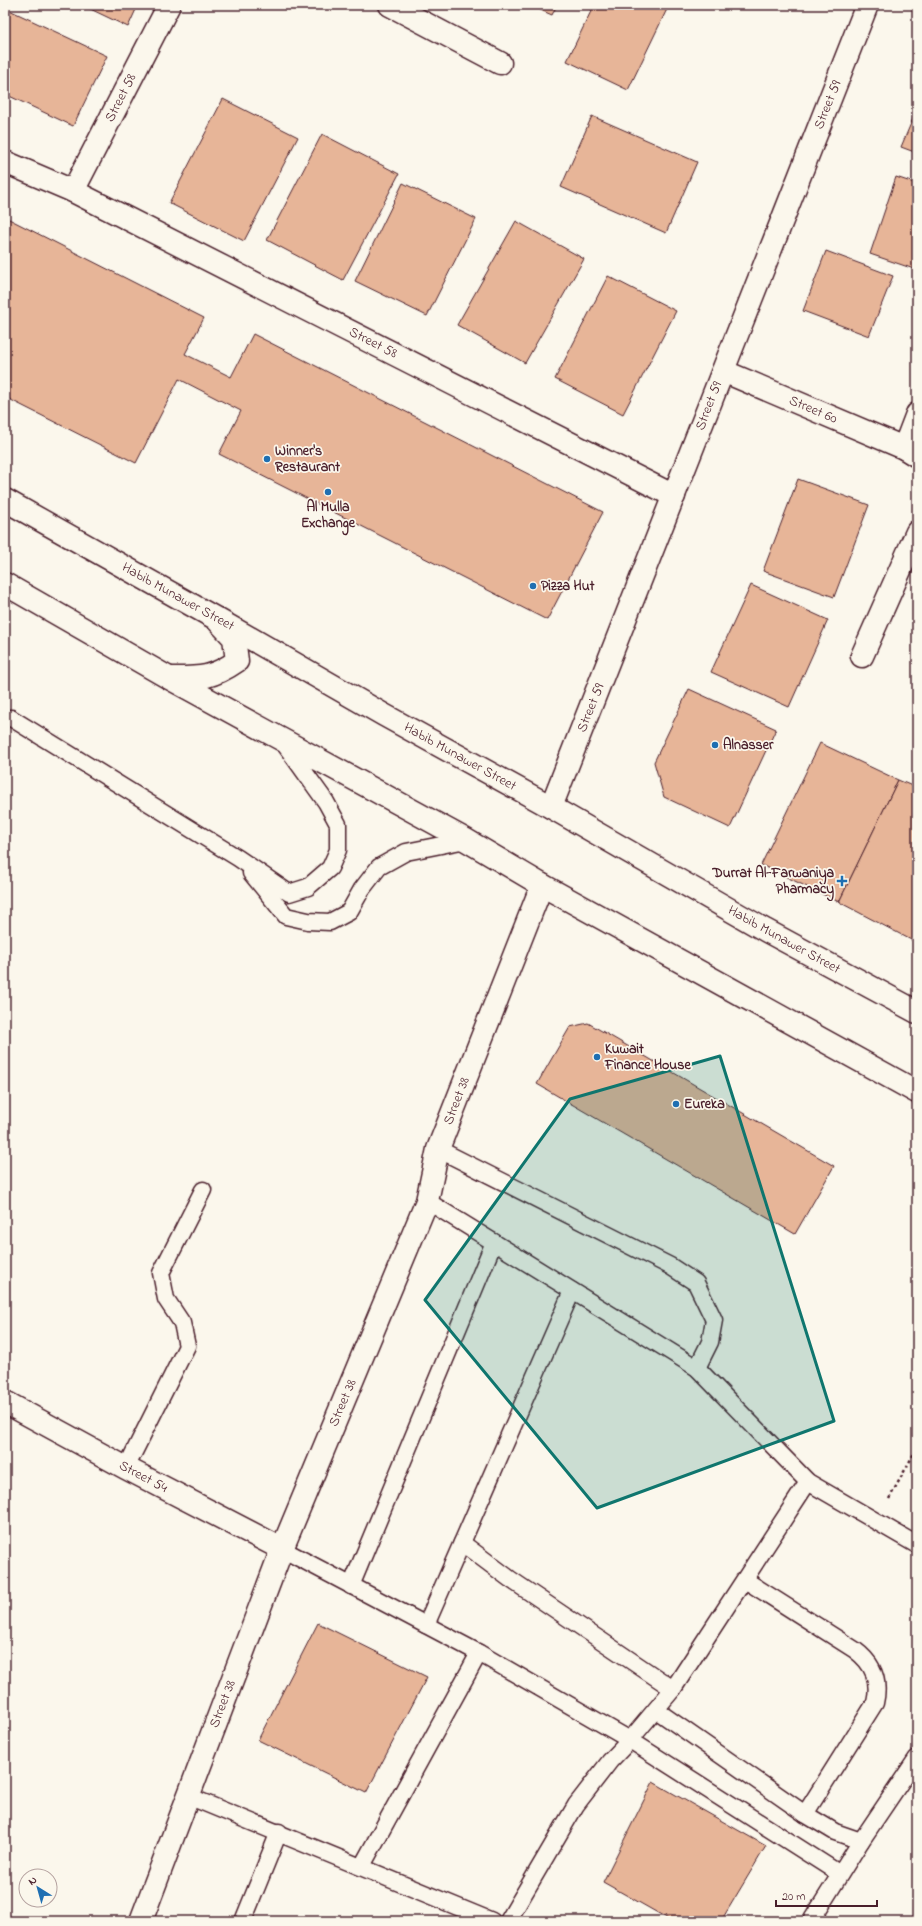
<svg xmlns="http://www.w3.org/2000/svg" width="922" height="1926" font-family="'Indie Flower',sans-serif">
<rect width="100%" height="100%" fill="#fbf7ec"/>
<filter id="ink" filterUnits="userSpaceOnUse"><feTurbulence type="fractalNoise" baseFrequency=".025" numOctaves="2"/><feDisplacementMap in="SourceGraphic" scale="8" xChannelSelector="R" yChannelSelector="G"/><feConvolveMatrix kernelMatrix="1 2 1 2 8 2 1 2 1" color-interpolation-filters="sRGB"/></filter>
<g filter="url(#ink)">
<!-- building -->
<g fill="#e7b598" stroke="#4a1f2b">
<path d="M82 5H138L128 27Z"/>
<path d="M529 5H557L552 15Z"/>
<path d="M594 5H669L628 90 567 61Z"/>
<path d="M5 8 107 56 73 126 5 94Z"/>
<path d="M223 99 298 137 244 241 169 203Z"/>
<path d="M917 109V153L901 147Z"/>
<path d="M592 116 697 162 666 233 561 187Z"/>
<path d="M322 134 399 174 343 280 267 240Z"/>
<path d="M896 177 917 184V270L870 254Z"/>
<path d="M403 183 476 219 427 316 355 281Z"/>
<path d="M5 217 204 318 185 354 231 377 253 334 603 512 547 620 219 454 241 411 179 379 136 463 5 397Z"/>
<path d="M516 221 584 259 525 363 457 325Z"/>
<path d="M826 251 893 276 869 336 803 311Z"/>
<path d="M608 276 676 311 623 414 555 379Z"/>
<path d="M798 479 869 505 834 597 763 571Z"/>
<path d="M751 585 828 620 789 707 711 672Z"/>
<path d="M689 689 776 729 730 828 664 797 654 762Z"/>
<path d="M820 743 898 780 839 902 761 865Z"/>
<path d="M898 780 917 788V943L839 902Z"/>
<path d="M588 1023 834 1166 795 1234 537 1084 570 1027Z"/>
<path d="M318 1623 427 1677 366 1793 258 1740Z"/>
<path d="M653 1782 766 1846 721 1921H672L603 1882Z"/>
</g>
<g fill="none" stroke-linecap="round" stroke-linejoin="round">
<defs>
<g id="service">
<path d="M5 718H11L238 858 289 893 308 887 330 868 338 850V824L326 802 283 742"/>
<path d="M251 873 286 916 308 921 330 922 349 912 362 889 379 867 406 852 466 840"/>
<path d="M438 1149 670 1266 696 1283 714 1320 710 1342 697 1368"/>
<path d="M427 1201 697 1368 808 1482 917 1545"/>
<path d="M126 1468 187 1346 182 1323 166 1299 161 1273 203 1190"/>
<path d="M462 1543 510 1579 673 1689"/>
<path d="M282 1549 479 1653 630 1740 840 1874"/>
<path d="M745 1580 855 1650C874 1664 880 1681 875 1703L805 1814 835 1832 861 1841"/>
<path d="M351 1586 494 1242"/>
<path d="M426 1625 572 1291"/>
<path d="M656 1710 805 1814"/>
<path d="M188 1796 492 1921"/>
<path d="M362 1866 479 1653"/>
<path d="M243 1921 279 1832"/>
<path d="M508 1921 576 1805 610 1761 630 1740 673 1689 808 1482"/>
<path d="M811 1921 861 1841 917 1758"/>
</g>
<g id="minor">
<path d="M390 5 500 63"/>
<path d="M5 162 73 191 674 496"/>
<path d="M73 191 169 5"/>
<path d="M723 371 904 448 917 456"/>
<path d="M904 448 917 414"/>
<path d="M862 656 917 532"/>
<path d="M551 807 867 5"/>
<path d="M5 1402 126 1468 282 1549"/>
<path d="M141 1921 282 1549 427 1201 438 1149 542 885"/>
</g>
<g id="tertiary">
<path d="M5 500 215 618 384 715 551 807 765 930 917 1012"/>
<path d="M5 584 169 678 466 840 542 885 917 1092"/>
<path d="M170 678C200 678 211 679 237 661L234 638 219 622"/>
</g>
</defs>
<!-- service casing -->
<use href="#service" stroke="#4a1f2b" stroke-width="19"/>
<!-- minor casing -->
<use href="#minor" stroke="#4a1f2b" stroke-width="25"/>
<!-- tertiary casing -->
<use href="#tertiary" stroke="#4a1f2b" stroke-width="25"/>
<!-- path -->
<path stroke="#4a1f2b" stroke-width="2.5" stroke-dasharray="3 3" stroke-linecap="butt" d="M889 1499 917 1448"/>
<!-- service -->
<use href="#service" stroke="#fbf7ec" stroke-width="16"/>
<!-- minor -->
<use href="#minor" stroke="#fbf7ec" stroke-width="22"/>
<!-- tertiary -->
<use href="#tertiary" stroke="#fbf7ec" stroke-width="22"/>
</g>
</g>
<!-- marked area -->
<path fill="#0f766e" fill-opacity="0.2" stroke="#0f766e" stroke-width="3" stroke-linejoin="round" d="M720 1056 834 1421 597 1508 425 1300 570 1099Z"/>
<!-- markers -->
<g fill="#1f6fb2" stroke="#fbf7ec" stroke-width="1.5">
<circle cx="267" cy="459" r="4"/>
<circle cx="328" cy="492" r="4"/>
<circle cx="533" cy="586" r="4"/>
<circle cx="715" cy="745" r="4"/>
<path d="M840 875h4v4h4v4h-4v4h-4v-4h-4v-4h4z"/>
<circle cx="597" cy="1057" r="4"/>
<circle cx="676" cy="1104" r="4"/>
</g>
<g text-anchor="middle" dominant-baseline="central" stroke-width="3.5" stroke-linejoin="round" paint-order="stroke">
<!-- street labels -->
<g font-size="14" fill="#4a1f2b" stroke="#fbf7ec">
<text transform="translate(121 98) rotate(-63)">Street 58</text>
<text transform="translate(828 105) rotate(-68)">Street 59</text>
<text transform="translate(373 343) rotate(27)">Street 58</text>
<text transform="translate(709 406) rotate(-69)">Street 59</text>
<text transform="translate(813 410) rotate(23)">Street 60</text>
<text transform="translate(178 597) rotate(29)">Habib Munawer Street</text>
<text transform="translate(591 708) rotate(-68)">Street 59</text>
<text transform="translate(460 757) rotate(29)">Habib Munawer Street</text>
<text transform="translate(784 940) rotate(29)">Habib Munawer Street</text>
<text transform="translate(457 1101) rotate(-69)">Street 38</text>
<text transform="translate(343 1403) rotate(-67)">Street 38</text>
<text transform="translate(143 1477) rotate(28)">Street 54</text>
<text transform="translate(223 1704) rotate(-69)">Street 38</text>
</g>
<!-- poi labels -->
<g font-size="14" font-weight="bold" fill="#4a1f2b" stroke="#fbf7ec" text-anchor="start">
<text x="275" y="451">Winner's<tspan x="275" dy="16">Restaurant</tspan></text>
<text x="328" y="507" text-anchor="middle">Al Mulla<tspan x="328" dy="16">Exchange</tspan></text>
<text x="541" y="586">Pizza Hut</text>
<text x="723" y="745">Alnasser</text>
<text x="834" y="873" text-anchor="end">Durrat Al-Farwaniya<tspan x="834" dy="16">Pharmacy</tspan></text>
<text x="605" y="1049">Kuwait<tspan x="605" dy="16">Finance House</tspan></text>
<text x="684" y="1104">Eureka</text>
</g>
</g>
<!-- margin -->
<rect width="922" height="1926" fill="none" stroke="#fbf7ec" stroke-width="20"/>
<rect x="10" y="10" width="902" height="1906" fill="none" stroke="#4a1f2b" stroke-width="1.5" filter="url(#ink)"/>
<!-- north arrow -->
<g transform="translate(38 1888) rotate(323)"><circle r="19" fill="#fbf7ec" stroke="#b4a19f"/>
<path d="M0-3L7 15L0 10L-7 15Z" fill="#1f6fb2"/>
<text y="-6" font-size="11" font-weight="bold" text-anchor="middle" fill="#4a1f2b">N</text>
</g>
<!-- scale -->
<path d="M776 1900v6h101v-6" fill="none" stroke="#4a1f2b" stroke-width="2"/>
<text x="782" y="1900" font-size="12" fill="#4a1f2b" stroke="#fbf7ec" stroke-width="3" paint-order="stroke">20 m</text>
</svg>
